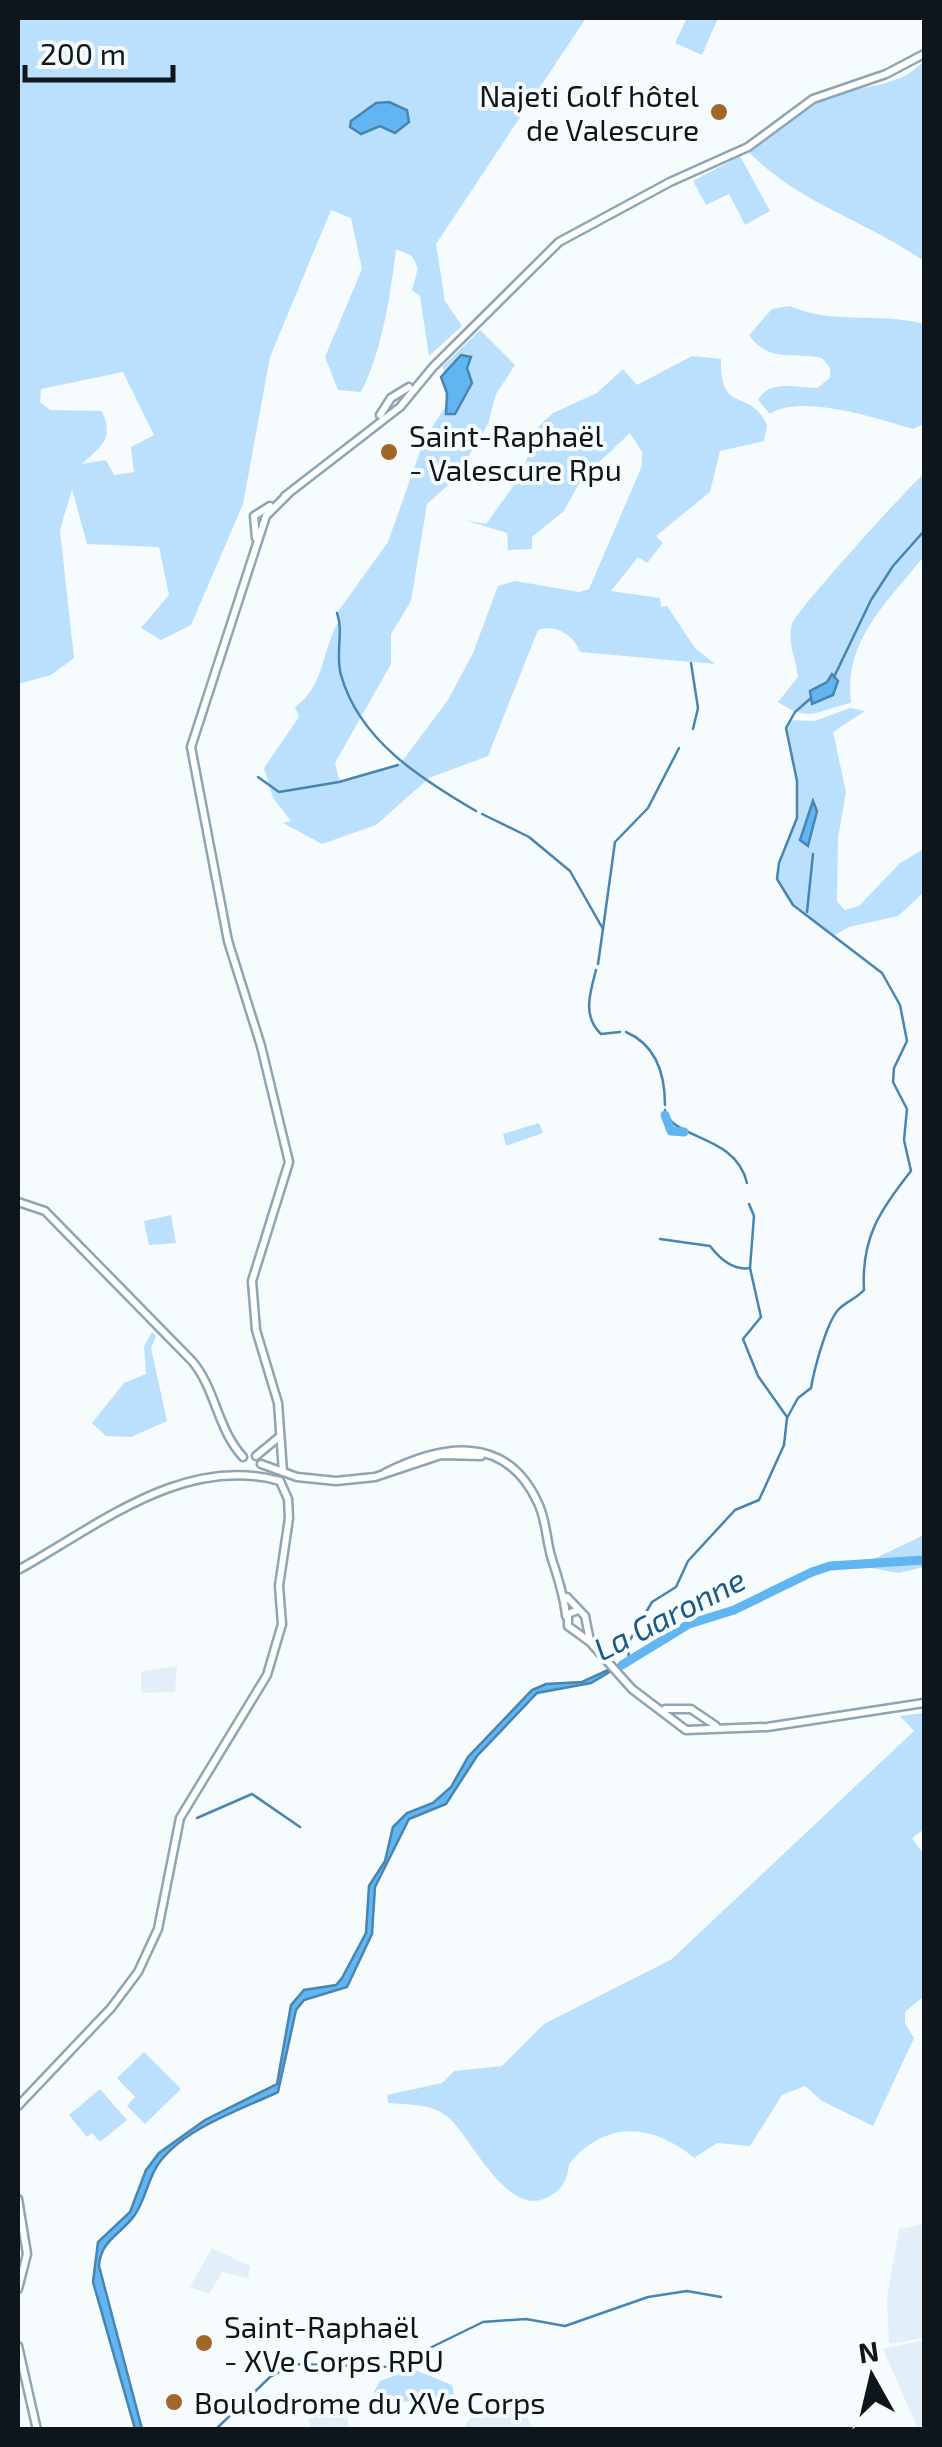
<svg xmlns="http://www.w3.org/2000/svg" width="942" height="2447" font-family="'Exo 2',sans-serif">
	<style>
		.built { fill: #e3eff8 }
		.green { fill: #bbe0fd; fill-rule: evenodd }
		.water { fill: #61b5f1; stroke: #4885b1; stroke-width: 2.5 }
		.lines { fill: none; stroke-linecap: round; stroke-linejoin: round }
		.stream { stroke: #4885b1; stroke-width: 2.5 }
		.river { stroke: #61b5f1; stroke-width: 9 }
		.secondary-casing { stroke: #8fa4b5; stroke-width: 11 }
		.secondary { stroke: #fff; stroke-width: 6 }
		.poi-dot { fill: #a3662a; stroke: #f6fbfe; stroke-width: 4 }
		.labels { text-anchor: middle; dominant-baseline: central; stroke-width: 8; stroke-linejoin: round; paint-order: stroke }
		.poi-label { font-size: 30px; fill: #0e151b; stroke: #f6fbfe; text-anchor: start }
		.water-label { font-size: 32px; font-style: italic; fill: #1c5a81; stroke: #f6fbfe }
	</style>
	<rect width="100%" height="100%" fill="#f6fbfe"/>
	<!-- built -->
	<g class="built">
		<polygon points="177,1666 175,1692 141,1693 141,1672"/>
		<polygon points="924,2224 924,2338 889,2344 887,2299 899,2229"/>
		<polygon points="212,2248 250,2266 248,2278 222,2272 209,2294 190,2287"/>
		<polygon points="924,2340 924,2429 918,2429 883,2349"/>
		<polygon points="518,2398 533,2429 463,2429 477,2408"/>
		<polygon points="326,2407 331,2416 347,2414 349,2429 310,2429 308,2410"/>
	</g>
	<!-- green -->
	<g class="green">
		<path d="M18 18H586L436 244 445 301 462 326 429 356 420 296 412 290 418 268 412 256 396 249C390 297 383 348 361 392L338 390 325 357 362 269 351 218 331 210 270 357 243 504 191 625 161 640 141 628 169 595 159 547 87 544 72 489 60 530 74 658 51 675 18 684ZM123 372 154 435 131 447 134 472 114 475 106 460 82 464C102 445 114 440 102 411L50 410 40 402 41 389Z"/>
		<polygon points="687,18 718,18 702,55 675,43"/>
		<path d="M924 60V261C865 220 795 202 745 148 771 132 797 111 825 98 857 84 900 90 924 60Z"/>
		<polygon points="740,156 770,211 745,225 729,194 706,205 693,181"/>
		<path d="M790 306C833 325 880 312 924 324V424L913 429C878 419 801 393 770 414L758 400C770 379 796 388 817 388L830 378V368L822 358C794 352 768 363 749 335L772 309Z"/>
		<path d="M480 330 515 365 496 394 488 424 455 479 427 504 411 601 391 634V664L335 763 340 782 400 764 448 700 473 653 498 586 515 581 579 592 589 589 642 466V452L630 433 582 478 564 511 532 537V549L508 550 507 533 465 520 486 524 522 474 536 429 553 413 597 393 623 369 637 385 692 356 721 359C720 417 749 386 767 425L764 441 720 451 710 492 656 536 663 543 647 563 638 557 611 591 660 598 661 607 667 606 695 648 715 664 580 652C574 635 555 624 538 630L488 756 429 778 376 825 322 844 283 823 291 821 273 798 264 768 299 717 295 707C326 685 321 649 340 619L337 613 388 542 424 440 449 401 443 366Z"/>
		<path d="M924 474V556C889 601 843 639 851 703 816 710 812 724 778 702L798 677C796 658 787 644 792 624 795 612 909 486 924 474Z"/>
		<polygon points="850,708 865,711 833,732 846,792 838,838 837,902 845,910 859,906 900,863 924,849 924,892 898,916 849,927 833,936 786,897 776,875 797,818 797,781 786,728 789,720 815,721"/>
		<polygon points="539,1123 543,1133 506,1146 503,1134"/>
		<polygon points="171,1215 176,1243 149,1245 144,1221"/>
		<polygon points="152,1332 156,1336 151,1348 167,1421 131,1437 106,1436 92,1423 124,1383 146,1374 144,1346"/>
		<polygon points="924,1535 924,1567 899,1573 859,1566"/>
		<path d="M924 1713V1829L912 1838 924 1855V1996L905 2012V2023L914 2038 873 2126 822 2101 805 2086 782 2095 750 2146 717 2143 694 2158C652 2123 606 2120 569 2164 568 2178 563 2189 550 2196 508 2222 471 2136 448 2117 431 2103 408 2105 388 2103L387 2095 442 2083 454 2071 502 2066 544 2024 672 1959 914 1731 900 1716Z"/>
		<polygon points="144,2052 181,2089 145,2124 127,2106 135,2097 117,2078"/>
		<polygon points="100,2089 127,2120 100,2142 92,2133 87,2137 69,2115"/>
		<polygon points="413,2369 452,2385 454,2394 403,2402 374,2392 380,2381"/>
	</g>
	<!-- water -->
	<g class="water">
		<polygon points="389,102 407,110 409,122 395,133 380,126 361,134 350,127 351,121 376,103"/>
		<polygon points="461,355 471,357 467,368 472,383 455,414 446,414 447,393 441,377"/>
		<polygon points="832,674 838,681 833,695 812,704 810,691 827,682"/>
		<polygon points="813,801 817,811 808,846 800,840"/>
		<path d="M628 1661 591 1683 537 1693 477 1756 446 1804 409 1819 375 1887 372 1934 347 1987 304 2000 296 2010 278 2092C240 2110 181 2129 157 2166 147 2182 145 2201 134 2216 121 2234 100 2241 99 2266L142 2429H135L93 2282 98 2242 130 2212 146 2170 159 2153 205 2120 277 2084 291 2005 304 1990 336 1985 342 1978 366 1933 369 1886 385 1861 393 1827 407 1813 433 1803 451 1787 468 1757 532 1690 546 1684 582 1682Z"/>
	</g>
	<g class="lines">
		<!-- stream -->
		<g class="stream">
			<path d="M337 613C344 631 335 655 341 675 359 740 421 779 476 811"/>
			<polyline points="691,663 698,708 693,729"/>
			<polyline points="834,677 871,600 893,566 924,531"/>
			<polyline points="258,777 279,792 339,782 398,765"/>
			<polyline points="482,814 529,837 570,871 603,929 598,964"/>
			<polyline points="807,912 813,854"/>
			<polyline points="603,929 615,842 648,808 679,748"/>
			<path d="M596 970C590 993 582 1016 601 1034L620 1032"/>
			<path d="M626 1032C656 1045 665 1075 665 1105"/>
			<path d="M665 1110C671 1140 735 1133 747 1183"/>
			<polyline points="749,1204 754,1216 750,1268 761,1317 743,1339 758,1376 787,1417"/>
			<path d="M660 1239 710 1246C720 1259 733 1271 750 1268"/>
			<path d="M628 1661 630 1640 652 1602 676 1587 688 1561 735 1510 759 1500 784 1445 787 1418 798 1398 811 1388C814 1370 826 1324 838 1310 845 1302 856 1299 864 1290 861 1238 880 1210 911 1171L904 1140 907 1109 893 1082 894 1068 907 1041 900 1005 882 973 793 905 777 879 779 863 797 818V781L786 728 795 712 811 698"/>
			<polyline points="197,1818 252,1794 300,1827"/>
			<polyline points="215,2430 270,2377 294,2364 391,2367 483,2322 526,2319 565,2326 648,2297 687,2291 721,2297"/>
		</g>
		<!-- river -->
		<g class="river">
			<polyline points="665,1115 671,1131 684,1132"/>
			<polyline points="622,1665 689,1624 734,1610 812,1572 830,1566 924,1560"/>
		</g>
		<defs>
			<g id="secondary">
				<polyline points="380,415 391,398 409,387"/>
				<polyline points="285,496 400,407 433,367 559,242 670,182 748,147 813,99 886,74 924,54"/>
				<polyline points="256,538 254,516 270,506"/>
				<path d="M18 1202 45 1211 192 1361C216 1389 217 1429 243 1457"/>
				<polyline points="256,1456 279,1437"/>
				<polyline points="261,1464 297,1477 336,1481 375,1477 441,1455 481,1456"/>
				<polyline points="283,1472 278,1403 256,1330 252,1281 289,1162 261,1046 228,941 191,747 266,516 288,494"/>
				<path d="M385 1473C442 1444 506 1433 538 1503 546 1519 546 1538 551 1556 557 1576 564 1594 566 1616"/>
				<path d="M18 1570C98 1526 183 1454 280 1481L288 1499 289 1518 279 1586 282 1624 267 1675 180 1818 158 1929 138 1972 111 2008 18 2106"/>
				<polyline points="567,1597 585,1616 590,1641"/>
				<polyline points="578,1610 568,1614 568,1626 590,1642 632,1689 686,1730 767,1727 924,1703"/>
				<polyline points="665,1709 691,1709 716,1726"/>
				<polyline points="18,2199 27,2254 18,2289"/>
				<polyline points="18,2346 37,2430"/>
			</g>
		</defs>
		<!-- secondary casing -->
		<use href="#secondary" class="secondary-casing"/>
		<!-- secondary -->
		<use href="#secondary" class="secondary"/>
	</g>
	<!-- markers -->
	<g class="poi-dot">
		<circle cx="719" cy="112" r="10"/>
		<circle cx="389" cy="452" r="10"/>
		<circle cx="204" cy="2343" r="10"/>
		<circle cx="174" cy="2402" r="10"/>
	</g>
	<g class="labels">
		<!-- poi labels -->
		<g class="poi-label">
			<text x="699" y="95" text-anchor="end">Najeti Golf hôtel<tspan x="699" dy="34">de Valescure</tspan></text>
			<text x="409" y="435">Saint-Raphaël<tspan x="409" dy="34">- Valescure Rpu</tspan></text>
			<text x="224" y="2326">Saint-Raphaël<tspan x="224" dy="34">- XVe Corps RPU</tspan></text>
			<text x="194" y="2402">Boulodrome du XVe Corps</text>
		</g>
		<!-- water labels -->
		<g class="water-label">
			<text transform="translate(669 1613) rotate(-27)">La Garonne</text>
		</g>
	</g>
	<!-- border -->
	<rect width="942" height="2447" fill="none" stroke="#0e151b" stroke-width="40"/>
	<!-- north arrow -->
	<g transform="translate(872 2377) rotate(352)" stroke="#f6fbfe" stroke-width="8" paint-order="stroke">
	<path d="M0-8L18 38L0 25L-18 38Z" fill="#0e151b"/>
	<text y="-15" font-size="28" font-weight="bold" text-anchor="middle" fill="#0e151b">N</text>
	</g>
	<!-- scale -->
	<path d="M25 65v15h148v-15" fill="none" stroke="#0e151b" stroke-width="5"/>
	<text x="40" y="65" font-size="30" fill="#0e151b" stroke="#f6fbfe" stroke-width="8" paint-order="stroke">200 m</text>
</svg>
